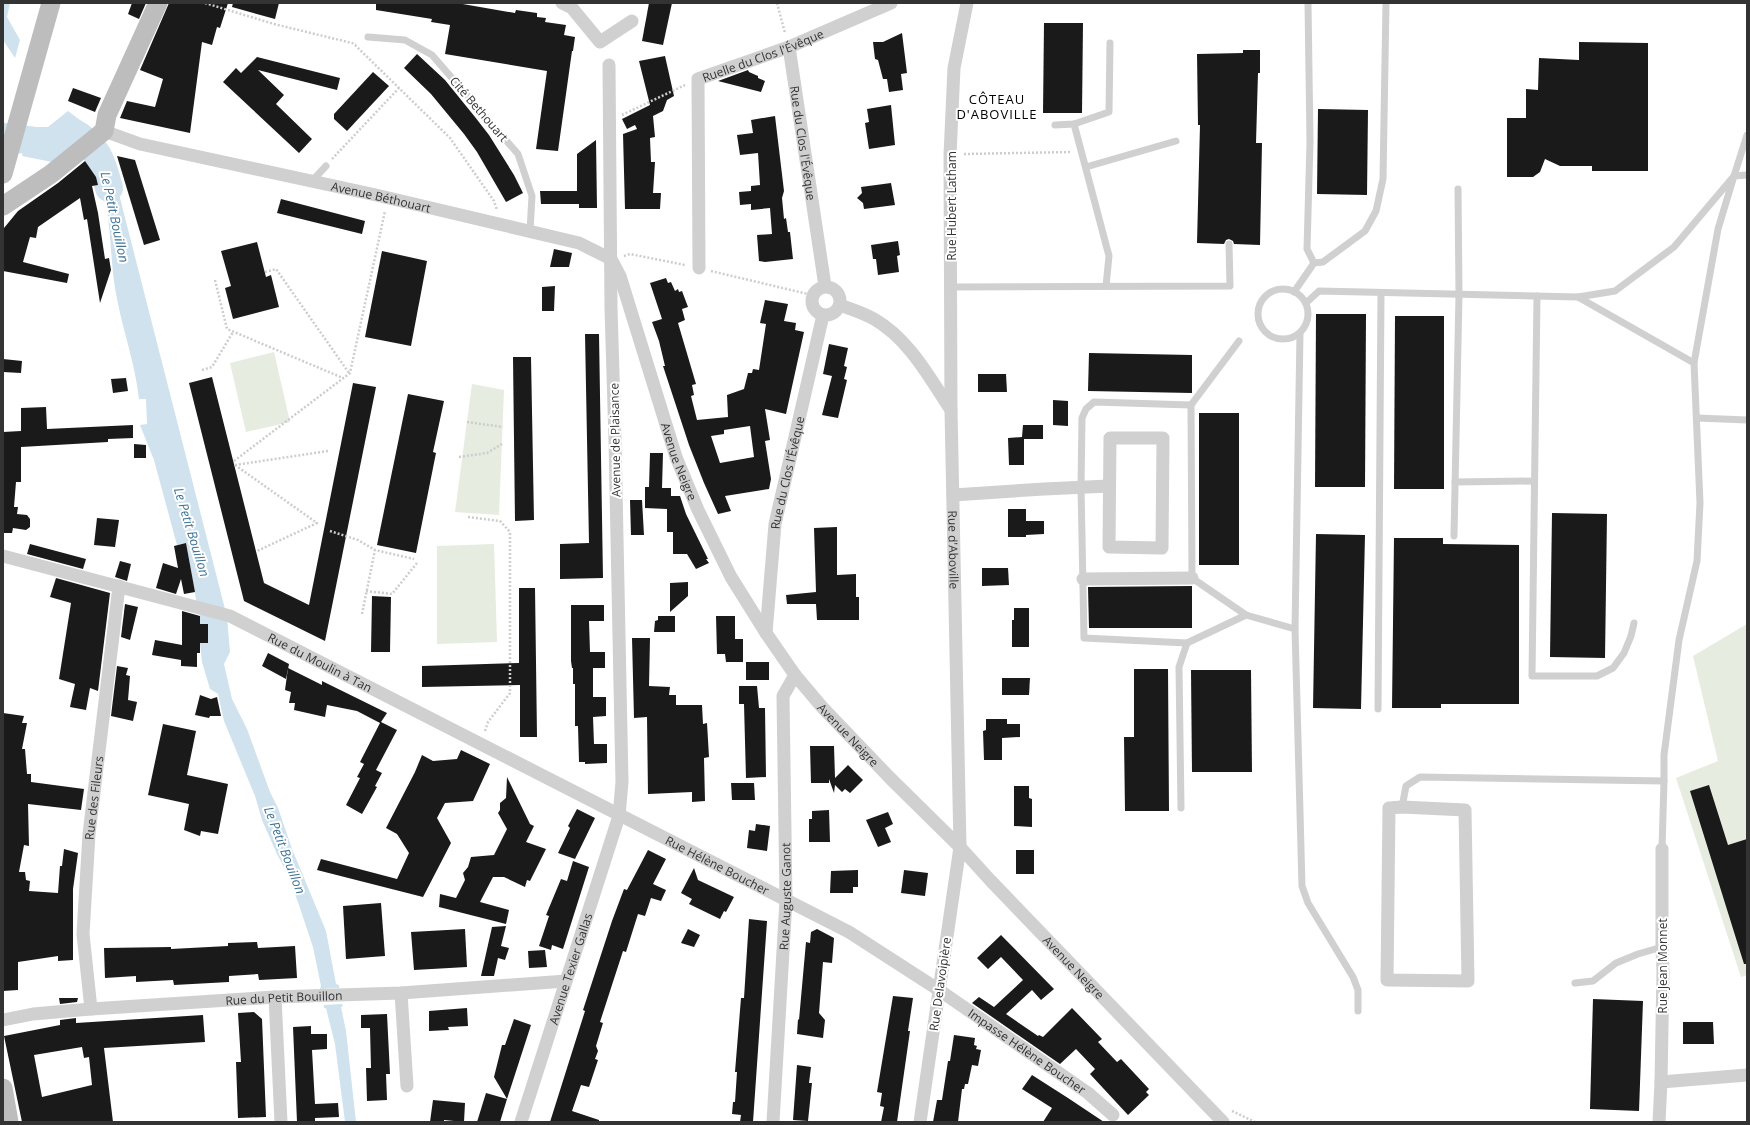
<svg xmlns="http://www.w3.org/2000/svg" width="1750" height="1125" font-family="'Open Sans',sans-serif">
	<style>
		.green { fill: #e6ecdf }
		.water { fill: #cfe2ee }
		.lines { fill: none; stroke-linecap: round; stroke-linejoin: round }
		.river { stroke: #cfe2ee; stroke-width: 28 }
		.building { fill: #1a1a1a; fill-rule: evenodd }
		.path { stroke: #cdcdcd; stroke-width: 2.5; stroke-dasharray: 2 2; stroke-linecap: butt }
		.service { stroke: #d0d0d0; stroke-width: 7 }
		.minor { stroke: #d0d0d0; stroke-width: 13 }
		.secondary { stroke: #bdbdbd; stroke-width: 19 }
		.labels { text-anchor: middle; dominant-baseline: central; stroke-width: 4; stroke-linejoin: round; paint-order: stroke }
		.street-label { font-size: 12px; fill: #333; stroke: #fff }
		.neighbourhood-label { font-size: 13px; letter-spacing: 1px; fill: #000; stroke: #fff }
		.water-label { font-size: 13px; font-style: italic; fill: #3f7597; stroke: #fff }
	</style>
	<rect width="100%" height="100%" fill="#fff"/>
	<!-- green -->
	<g class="green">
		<polygon points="274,352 290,422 246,432 230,363"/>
		<polygon points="472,384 504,390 499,515 455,512"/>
		<polygon points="494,544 497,642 437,644 437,546"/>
		<polygon points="1747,624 1747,975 1741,977 1676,778 1718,761 1693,656"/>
	</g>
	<!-- water -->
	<g class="water">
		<polygon points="3,3 10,3 7,17 20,40 15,58 3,40"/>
		<polygon points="68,111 93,130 52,162 22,156 30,127 48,127"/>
		<path d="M108 146 111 155H109L226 613 197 605 186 543 177 545 154 460 140 425 147 424 146 399H139C135 361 121 326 115 288 108 245 114 195 87 158Z"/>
		<polygon points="200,611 227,618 230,652 224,664 232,699 247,729 270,792 278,808 292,849 326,931 336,984 339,985 339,988 320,989 321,986 313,947 299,905 288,875 277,854 262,820 255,796 224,721 218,694 210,689 202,662 200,643 208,643 208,624 200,624"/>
		<polygon points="342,1004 343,1006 341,1007 346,1031 356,1122 345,1122 335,1044 326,1008 324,1008 324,1005"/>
	</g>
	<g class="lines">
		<!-- river -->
		<path class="river" d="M3 137 51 143 71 131C97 144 102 161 109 188"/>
	</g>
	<!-- building -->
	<g class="building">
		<polygon points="132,3 146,3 139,19 128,14"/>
		<polygon points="169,3 228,3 220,28 217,27 212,45 202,42 190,133 120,118 127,101 155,107 163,79 140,70"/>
		<polygon points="233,3 279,3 275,19 232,7"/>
		<polygon points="376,3 457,3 515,13 516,10 537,13 537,17 546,18 545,22 566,25 564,35 575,37 573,51 572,51 558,151 536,149 547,71 445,54 450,25 431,22 432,19 376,10"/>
		<polygon points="649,3 672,3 663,45 642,41"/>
		<polygon points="1044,23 1083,23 1082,113 1043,113"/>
		<polygon points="902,33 907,73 901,74 903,90 889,92 887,79 883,79 878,60 875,59 873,42 883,42"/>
		<polygon points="1579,42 1648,43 1648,171 1592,171 1592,166 1560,166 1545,159 1540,172 1533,177 1507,177 1507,118 1526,118 1526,89 1538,90 1539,58 1579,60"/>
		<polygon points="1243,50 1260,50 1260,73 1258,73 1256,143 1262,143 1260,245 1234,244 1233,241 1229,239 1226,240 1224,244 1197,243 1200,125 1198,125 1197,54 1243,53"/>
		<polygon points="417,54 445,80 475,117 489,135 514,175 523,193 506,202 477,152 464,134 431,94 404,68"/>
		<polygon points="665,56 674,96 667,100 663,111 653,116 655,137 650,138 651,162 655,162 653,193 661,193 660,209 625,209 623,134 637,129 635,125 627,129 622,119 650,105 639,61"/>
		<polygon points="257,57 340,78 337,90 258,70 284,95 276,104 312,139 299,153 223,82 236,68 241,73"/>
		<polygon points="748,70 749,72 758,76 758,78 765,81 761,92 718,81"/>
		<polygon points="373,72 389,86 347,131 334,119 334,114"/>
		<polygon points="73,88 101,98 95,112 68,101"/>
		<polygon points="891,105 895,145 869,149 865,123 869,122 867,109"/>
		<polygon points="1318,109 1368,110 1367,195 1317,194"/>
		<polygon points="775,116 784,191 782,198 784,219 786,218 788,232 790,232 793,259 765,262 759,261 757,235 772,234 770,208 751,210 751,204 740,205 739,192 751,191 751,186 760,185 758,153 740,155 737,135 753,133 751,120"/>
		<polygon points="596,140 597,208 579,208 579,204 541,204 540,191 577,191 577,154"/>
		<polygon points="117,156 135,160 160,240 144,245"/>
		<polygon points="85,161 96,177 98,185 92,186 98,213 105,259 109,258 111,270 100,303 87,219 84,220 80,198 38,227 36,238 30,237 23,262 69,274 67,283 3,271 3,233 4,228 18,211 58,183"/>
		<polygon points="891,183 895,205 864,209 863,203 857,198 862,193 861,187"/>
		<polygon points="281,199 365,221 362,234 277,213"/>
		<polygon points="898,241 900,255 897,256 899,272 878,275 876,259 873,259 871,245"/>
		<polygon points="257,242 266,277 271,275 279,307 233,319 225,288 231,286 221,251"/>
		<polygon points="554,249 572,253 569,267 550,267"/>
		<polygon points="382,251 427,261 411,346 365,337"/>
		<path d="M666 278 668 283 671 282 675 291 678 289 679 292 682 291 688 307 682 309 685 320 678 323 696 384 692 385 694 395 691 396 697 420 728 417 727 395 744 389 748 373H752L753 369 759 370 766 324 760 323 765 300 788 304 784 321 796 323 795 330 804 332 786 414 765 409 770 440 765 441 771 479 769 489 725 496 731 511 718 514 704 483 689 445 663 366H665L659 341 652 322 662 319 650 283ZM750 426 754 457 720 463 711 436 724 434V430Z"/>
		<polygon points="555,286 554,311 542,311 542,287"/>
		<polygon points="1316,314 1366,314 1365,487 1315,487"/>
		<polygon points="1395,316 1444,316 1444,489 1394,489"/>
		<polygon points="585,334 599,334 603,578 560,579 560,544 589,543"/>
		<polygon points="829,344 848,348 844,366 847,367 844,379 847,380 838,418 822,415 832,376 823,374"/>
		<polygon points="1089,353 1192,355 1192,393 1088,391"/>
		<polygon points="513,357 531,357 534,520 515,521"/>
		<polygon points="3,359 22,361 21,373 3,372"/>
		<polygon points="978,374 1006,374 1007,392 978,392"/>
		<polygon points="212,377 264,583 309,605 353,383 376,387 325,641 244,601 189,383"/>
		<polygon points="126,378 128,391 113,393 111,379"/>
		<polygon points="408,394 444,401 433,452 436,453 416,553 377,545"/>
		<polygon points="1053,400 1068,401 1068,426 1053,425"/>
		<polygon points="46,407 47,429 133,425 133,438 108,439 108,442 21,447 21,482 16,482 14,507 18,507 17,514 27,515 30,519 30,527 26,530 13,528 12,533 3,533 3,432 21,431 21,408"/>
		<rect x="1199" y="413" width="40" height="152"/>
		<polygon points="1023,425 1043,425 1043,439 1024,439 1024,465 1009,465 1008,438 1022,437"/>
		<polygon points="134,444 146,445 146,458 134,458"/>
		<polygon points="650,453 663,453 662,488 671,488 671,496 680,496 686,514 708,559 706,559 709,563 696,569 687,554 673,554 673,532 667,532 667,509 645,508 645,487 649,487"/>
		<polygon points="630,500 642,500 644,535 631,535"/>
		<polygon points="1008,509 1026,509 1026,521 1044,521 1044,534 1026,535 1026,537 1008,537"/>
		<polygon points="1552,513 1607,514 1605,658 1550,657"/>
		<polygon points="97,518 119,520 115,547 94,545"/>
		<polygon points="837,527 837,575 856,574 856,597 859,597 859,620 817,620 816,604 787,604 786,595 816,592 814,528"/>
		<polygon points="1316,534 1365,535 1361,709 1313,708"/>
		<polygon points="1394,538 1443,538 1443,544 1519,545 1519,704 1441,704 1441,708 1392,708"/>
		<polygon points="186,543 195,592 184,594 181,579 176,594 156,588 163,563 178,568 174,546"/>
		<polygon points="30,544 86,559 83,569 27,554"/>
		<polygon points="120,561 131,564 127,581 115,577"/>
		<polygon points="982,568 1008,568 1009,585 982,586"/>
		<polygon points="56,578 110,593 98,691 90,688 86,710 70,707 75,684 59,679 71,603 50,597"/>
		<polygon points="688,582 688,596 670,612 670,583"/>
		<polygon points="1192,586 1192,628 1089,628 1088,587"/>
		<polygon points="519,588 535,588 537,737 520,737 520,685 422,687 422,666 519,663"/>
		<polygon points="372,596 391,597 390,652 371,652"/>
		<polygon points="125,604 138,607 130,640 121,637"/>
		<polygon points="571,605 604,605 604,621 589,621 590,652 605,652 605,668 593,668 593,697 606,697 606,716 593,717 594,744 607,744 607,763 585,764 585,762 579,762 578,726 575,726 575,684 573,684 573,668 572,668 571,661"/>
		<polygon points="1014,608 1029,608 1029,647 1012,647 1012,620 1014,620"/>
		<polygon points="182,611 200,616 200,624 208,624 208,643 200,643 200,653 197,653 197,667 181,666 181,660 152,655 155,640 182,645"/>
		<polygon points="658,616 675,616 675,632 654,632 655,621 658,620"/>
		<polygon points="716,616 735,616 735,639 743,639 743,662 726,662 725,654 717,654"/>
		<polygon points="632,638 650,638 649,686 670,687 669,695 676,695 676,705 702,705 703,724 707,723 709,757 704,758 705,801 692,802 692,792 648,794 647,717 634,718"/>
		<polygon points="268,653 289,664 286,679 262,666"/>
		<rect x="746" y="662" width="23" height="18"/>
		<polygon points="117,666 128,668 126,675 130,676 128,700 137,702 133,721 111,716"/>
		<polygon points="288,668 322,685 322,681 387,713 381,722 397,730 376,770 382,773 375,786 377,787 362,814 346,805 360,778 357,777 364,764 360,762 380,723 357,711 327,705 325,717 294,710 295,703 289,703 291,692 285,690"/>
		<polygon points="1134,669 1168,669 1169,811 1125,811 1124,737 1134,737"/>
		<polygon points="1191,670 1251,670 1252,772 1192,772"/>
		<polygon points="1002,678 1030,678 1029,695 1002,695"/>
		<polygon points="739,686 757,686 759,708 765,708 766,777 746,778 744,704 739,704"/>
		<polygon points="200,695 211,699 217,697 221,716 210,716 209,718 195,715"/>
		<polygon points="3,713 24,716 22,723 27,723 22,749 25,749 27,774 31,774 31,782 84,789 81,810 28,804 29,846 24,845 19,872 25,872 26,880 30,881 29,891 58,893 60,866 62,866 64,849 78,853 73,889 73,960 58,961 58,956 18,962 18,990 3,991"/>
		<polygon points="986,719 1007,719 1007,724 1020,724 1020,737 1002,738 1002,760 984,760 983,731 986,730"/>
		<polygon points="163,724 196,731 187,775 228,784 218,834 201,831 200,836 184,830 189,804 148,795"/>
		<polygon points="810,746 834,746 835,778 848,765 863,780 850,793 845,789 842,792 835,785 834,793 829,779 829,783 811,783"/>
		<polygon points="461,750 490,764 473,801 445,803 437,818 451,843 423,897 317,870 321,859 397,879 409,853 397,834 386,828 415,772 422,755 433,761 457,759"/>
		<polygon points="507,777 530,824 534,826 526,842 546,849 530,881 527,880 525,887 504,877 493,877 480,902 509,910 506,924 439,907 440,894 456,898 465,880 463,873 468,867 471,857 494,855 507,829 498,813 500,810 500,803 506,798"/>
		<polygon points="731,783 754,783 755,800 732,800"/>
		<polygon points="1709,785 1728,845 1747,839 1747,964 1744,964 1690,791"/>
		<polygon points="1014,786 1029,786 1029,798 1032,799 1032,827 1014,826"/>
		<polygon points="577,809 595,818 575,859 558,853 570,828 568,826"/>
		<polygon points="829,810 830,842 809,842 809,819 812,819 812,811"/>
		<polygon points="888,812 893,824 885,828 891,842 878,847 866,820"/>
		<polygon points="756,824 770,826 767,851 747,848 749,830 755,831"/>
		<polygon points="648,850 666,859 653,884 666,890 661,901 651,898 645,916 638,914 626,952 623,951 600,1022 603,1023 596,1046 598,1051 595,1059 598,1060 589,1087 581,1085 572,1111 599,1120 599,1122 550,1122 585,1011 583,1010 612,921 624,889 627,890"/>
		<rect x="1016" y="850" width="18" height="24"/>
		<polygon points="573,861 589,867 563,949 552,945 551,950 539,946 549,916 546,915 561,879 567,881"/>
		<polygon points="694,868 698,880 734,897 726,912 724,911 720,919 689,904 692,899 681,893"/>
		<polygon points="858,870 858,887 853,887 853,893 830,893 831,871"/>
		<polygon points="904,870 928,873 925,896 901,893"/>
		<polygon points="381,903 385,956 346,959 343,906"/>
		<polygon points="749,919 767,921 753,1122 740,1122 741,1115 732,1114 733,1102 735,1102 737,1072 735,1072 741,998 744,998"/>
		<polygon points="506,926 501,946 509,948 505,960 498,958 494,976 481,976 492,927"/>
		<polygon points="465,929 467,967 414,970 411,932"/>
		<polygon points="688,929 700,935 694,947 681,943"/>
		<polygon points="817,929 834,938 832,963 823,962 819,1013 825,1020 823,1038 797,1034 798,1019 799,1020 806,942 810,943 811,932"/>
		<polygon points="1001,935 1054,989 1041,1000 1032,990 1006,1014 1038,1036 1039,1035 1043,1037 1072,1008 1102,1039 1098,1042 1117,1062 1121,1059 1149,1089 1146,1092 1149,1095 1128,1115 1090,1074 1095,1069 1076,1049 1060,1064 972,1003 979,997 994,1007 1023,980 1001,957 988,969 977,958"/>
		<polygon points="257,942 258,948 295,946 297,978 259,980 258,974 229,976 229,982 174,985 173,980 136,982 136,976 105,978 104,948 171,947 171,949 228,946 228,943"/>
		<polygon points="545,950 547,967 529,968 528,951"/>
		<polygon points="893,996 913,998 908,1031 910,1031 897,1122 881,1122 884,1107 880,1106 882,1093 877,1092"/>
		<polygon points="59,998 78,998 77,1002 60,1004"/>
		<polygon points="1593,999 1643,1001 1639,1111 1590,1109"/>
		<polygon points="467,1008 468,1026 448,1027 449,1030 429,1031 429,1011"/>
		<polygon points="254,1012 262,1019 266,1117 238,1118 236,1062 241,1062 238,1013"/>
		<polygon points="387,1014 390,1074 386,1074 387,1100 367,1101 366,1068 371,1068 370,1028 361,1028 361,1015"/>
		<path d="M203 1015 205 1042 104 1048 113 1122H22L4 1036 60 1025V1020L76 1018V1023ZM82 1047 84 1058 89 1057 92 1085 42 1097 34 1055Z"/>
		<polygon points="514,1019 531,1025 507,1099 494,1077 502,1045 505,1045"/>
		<polygon points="1683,1022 1713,1022 1714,1044 1683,1044"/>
		<polygon points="311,1026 311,1034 327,1034 327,1049 312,1050 315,1104 338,1103 339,1117 315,1118 315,1122 297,1122 293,1027"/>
		<polygon points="954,1035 975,1038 974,1045 977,1046 976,1049 981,1050 978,1066 972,1065 968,1084 965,1084 964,1089 962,1089 958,1122 933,1122 937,1100 942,1100 948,1061 950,1061"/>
		<polygon points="797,1065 811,1067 809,1083 812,1083 808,1121 793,1120"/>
		<polygon points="1032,1075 1068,1098 1104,1122 1043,1122 1052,1108 1022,1089"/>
		<polygon points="486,1093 507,1099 500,1122 477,1122"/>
		<polygon points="433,1100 465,1103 464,1122 444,1120 444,1122 430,1122"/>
	</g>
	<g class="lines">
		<!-- path -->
		<g class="path">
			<polyline points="205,3 274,24 356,44"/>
			<polyline points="777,3 785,33"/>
			<polyline points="355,45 450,138 494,201 497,210"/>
			<polyline points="622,115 685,85"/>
			<polyline points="964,154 1071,152"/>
			<polyline points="332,159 399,88"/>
			<polyline points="624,256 630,254 685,265"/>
			<polyline points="711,271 812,295"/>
			<polyline points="265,272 276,269 349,373"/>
			<polyline points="215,280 227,329 343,378"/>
			<polyline points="202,370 212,367 233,332"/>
			<polyline points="467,422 503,427"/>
			<polyline points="459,457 487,453 502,444"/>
			<polyline points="234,461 350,373 385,211"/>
			<polyline points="235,465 317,523 257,551"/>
			<polyline points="235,465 328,451"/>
			<polyline points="468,517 500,521 510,532 510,693 488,722 485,731"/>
			<polyline points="330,531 358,540 375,550"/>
			<polyline points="366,591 392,594 417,563"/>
			<polyline points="362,614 375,550 414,559"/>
			<polyline points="1232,1111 1255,1122"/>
		</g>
		<!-- service -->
		<g class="service">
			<polyline points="1308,3 1310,142 1307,249 1314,263"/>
			<polyline points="368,37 405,40 432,55 518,154 532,196 530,231"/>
			<polyline points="1074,124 1109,256 1106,286"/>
			<polyline points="1055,125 1074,124 1109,112 1110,43"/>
			<polyline points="1086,167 1176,141"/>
			<polyline points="312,181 326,166"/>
			<polyline points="951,287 1230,286 1229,244"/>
			<circle cx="1283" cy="314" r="25"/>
			<polyline points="1294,292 1314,263 1323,262 1365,231 1376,211 1383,179 1386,3"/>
			<polyline points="1537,296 1532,676 1597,676 1613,668 1624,653 1631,636 1634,623"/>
			<polyline points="1578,297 1694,363 1700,503 1697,561 1679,640 1664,755 1664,781"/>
			<polyline points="1306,303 1319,291 1578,297 1615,291 1674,247 1734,176 1747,135"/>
			<polyline points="1300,333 1295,629 1302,886 1308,903 1353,977 1358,990 1358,1011"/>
			<polyline points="1239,341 1191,405 1192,578 1246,615"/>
			<polyline points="1694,363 1718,229 1734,176 1747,175"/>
			<polyline points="1191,405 1094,402 1086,409 1082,418 1081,487 1084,638 1187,643 1246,615 1295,629"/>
			<polyline points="1697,418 1747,420"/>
			<polyline points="1455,482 1534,481"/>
			<polyline points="1454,536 1459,294 1458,189"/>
			<polyline points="1378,709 1381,293"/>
			<polyline points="1402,807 1406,786 1420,777 1664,781 1662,849"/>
			<polyline points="1181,808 1179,667 1187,643"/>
			<polyline points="1575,983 1593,981 1616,963 1638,954 1662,947"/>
		</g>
		<!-- minor -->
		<g class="minor">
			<polyline points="562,3 572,8 600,42 632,21"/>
			<path id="s1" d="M789 47 825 286"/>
			<path id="s2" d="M104 131 140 144 376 195 579 243 611 259 620 276 676 457 698 510 731 577 766 633 795 675 822 707 890 778 960 847 990 880 1223 1122"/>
			<path id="s3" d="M699 268 698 79 789 47 891 3"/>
			<circle cx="826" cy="301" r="14"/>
			<path id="s4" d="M840 305C851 309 864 313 874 319 909 339 929 377 951 410L960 847 920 1122"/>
			<polyline points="951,410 950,155 954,68 967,3"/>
			<polygon points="1110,438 1163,438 1162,548 1109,547"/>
			<polyline points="953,495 1044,489 1109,486"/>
			<path id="s5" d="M3 556 230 616 849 932 939 990 1088 1093 1113 1115"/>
			<polyline points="1083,579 1192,578"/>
			<path id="s6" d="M766 633 775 524 823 315"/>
			<polygon points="1402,807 1465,810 1468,981 1387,980 1389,808"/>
			<polyline points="401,993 407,1086"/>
			<polyline points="275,997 281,1122"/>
			<path id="s7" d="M91 1009 83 934 89 834 119 586"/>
			<path id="s8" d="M3 1020 33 1014 91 1009 275 997 401 993 566 981"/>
			<polyline points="1661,1082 1663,972 1662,947 1662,849"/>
			<path id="s9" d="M521 1122 619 816 622 782 615 440 611 308 609 65"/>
			<path id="s10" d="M773 1122 786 900 783 696 795 675"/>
			<polyline points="1659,1122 1661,1082 1747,1075"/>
		</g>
		<!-- secondary -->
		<g class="secondary">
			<polyline points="3,174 51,3"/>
			<polyline points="3,206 51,174 104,131 107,115 158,3"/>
			<polyline points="3,1088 9,1122"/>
		</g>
	</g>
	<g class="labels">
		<!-- street labels -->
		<g class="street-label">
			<text stroke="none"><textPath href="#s3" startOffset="258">Ruelle du Clos l'Évêque</textPath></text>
			<text transform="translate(479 109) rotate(49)">Cité Bethouart</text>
			<text stroke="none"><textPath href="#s1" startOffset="97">Rue du Clos l'Évêque</textPath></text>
			<text stroke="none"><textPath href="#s2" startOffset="285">Avenue Béthouart</textPath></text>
			<text transform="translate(951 206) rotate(-90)">Rue Hubert Latham</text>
			<text transform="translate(615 440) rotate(-91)">Avenue de Plaisance</text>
			<text stroke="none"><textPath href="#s2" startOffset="738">Avenue Neigre</textPath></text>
			<text stroke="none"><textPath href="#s6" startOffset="162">Rue du Clos l'Évêque</textPath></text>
			<text stroke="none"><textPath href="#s4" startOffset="297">Rue d'Aboville</textPath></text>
			<text stroke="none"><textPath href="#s5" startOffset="336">Rue du Moulin à Tan</textPath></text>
			<text stroke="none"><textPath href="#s2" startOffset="1062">Avenue Neigre</textPath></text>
			<text stroke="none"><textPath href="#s7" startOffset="212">Rue des Fileurs</textPath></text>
			<text stroke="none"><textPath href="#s5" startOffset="782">Rue Hélène Boucher</textPath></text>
			<text stroke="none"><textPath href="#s10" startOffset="226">Rue Auguste Ganot</textPath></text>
			<text transform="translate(1662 966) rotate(-90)">Rue Jean Monnet</text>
			<text stroke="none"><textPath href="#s2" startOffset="1386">Avenue Neigre</textPath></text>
			<text stroke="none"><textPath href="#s9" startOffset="161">Avenue Texier Gallas</textPath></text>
			<text transform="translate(940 984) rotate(-82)">Rue Delavoipière</text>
			<text stroke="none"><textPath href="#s8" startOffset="282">Rue du Petit Bouillon</textPath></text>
			<text stroke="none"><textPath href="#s5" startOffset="1144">Impasse Hélène Boucher</textPath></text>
		</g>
		<!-- neighbourhood labels -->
		<g class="neighbourhood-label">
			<text x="997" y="99">CÔTEAU<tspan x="997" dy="15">D'ABOVILLE</tspan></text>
		</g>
		<!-- water labels -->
		<g class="water-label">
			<text transform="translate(115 217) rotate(78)">Le Petit Bouillon</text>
			<text transform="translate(192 532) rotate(73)">Le Petit Bouillon</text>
			<text transform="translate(285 850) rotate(69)">Le Petit Bouillon</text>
		</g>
	</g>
	<!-- border -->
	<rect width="1750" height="1125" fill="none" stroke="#333333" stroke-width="8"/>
</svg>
